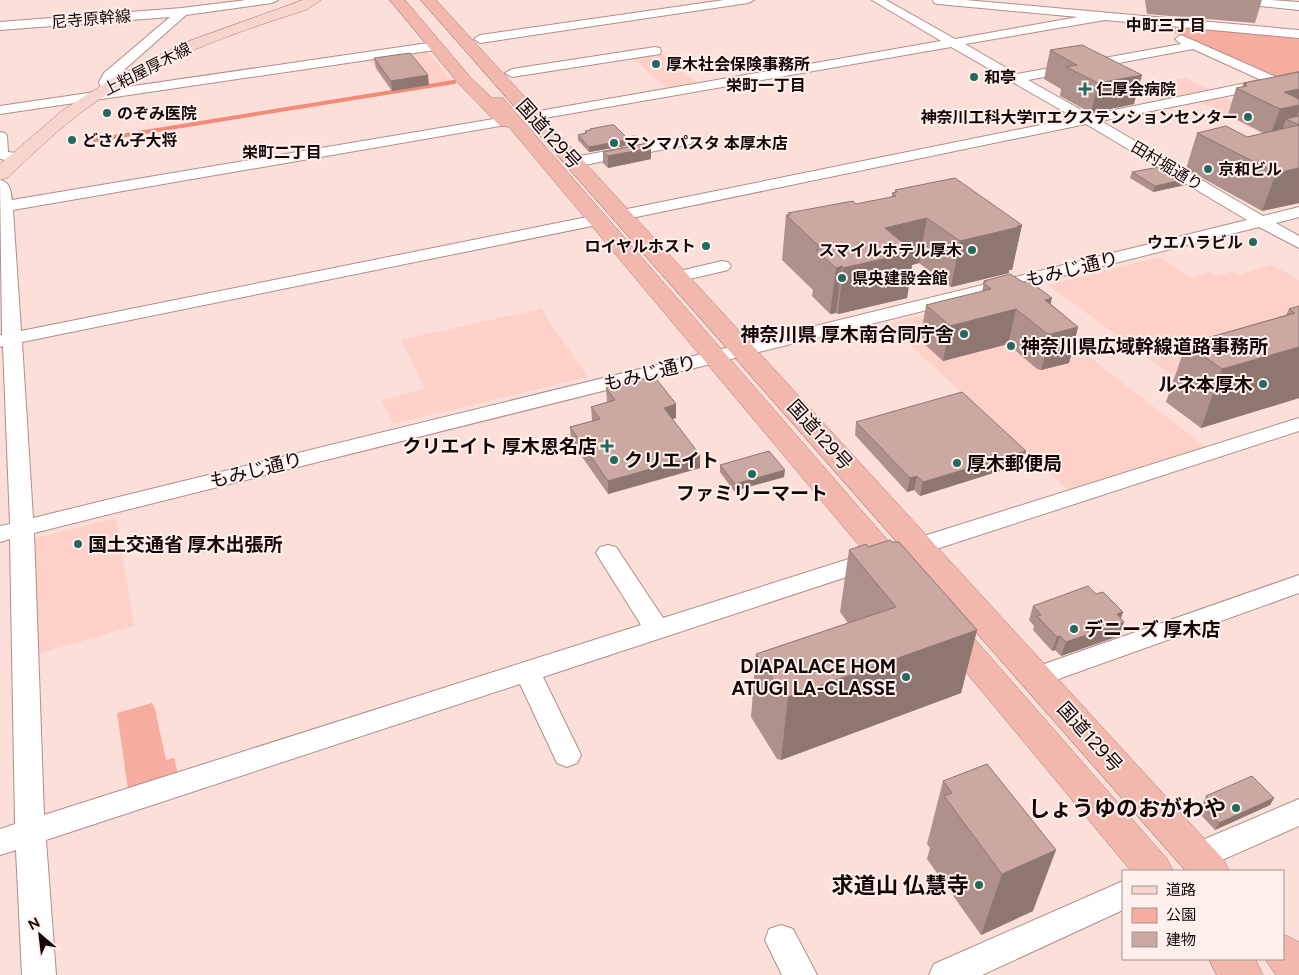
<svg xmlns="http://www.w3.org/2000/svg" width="1299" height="975" font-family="Figtree,'Noto Sans JP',sans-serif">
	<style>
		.built { fill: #fed1c8 }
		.green { fill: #f6ac9f }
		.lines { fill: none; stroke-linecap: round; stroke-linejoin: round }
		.stream { stroke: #f28b79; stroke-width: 4 }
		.minor-casing { stroke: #b08e87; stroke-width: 2 }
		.major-casing { stroke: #a47a73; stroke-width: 1 }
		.highway-casing { stroke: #a47a73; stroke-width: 1 }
		.minor { fill: #fff; fill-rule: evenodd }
		.major { fill: #f7d4ce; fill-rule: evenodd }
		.highway { fill: #f2b8ad; fill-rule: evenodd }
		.wall { fill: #af908a }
		.shaded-wall { fill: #8e7671 }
		.building { fill: #cba8a1; stroke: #8e7671 }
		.poi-dot { fill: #22695e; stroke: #fff0ed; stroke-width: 2 }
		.labels { text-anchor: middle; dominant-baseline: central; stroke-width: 4; stroke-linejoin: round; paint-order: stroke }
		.far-street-label { font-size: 16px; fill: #130806; stroke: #fff0ed }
		.far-neighbourhood-label { font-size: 16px; font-weight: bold; fill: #130806; stroke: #fff0ed }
		.far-poi-label { font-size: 16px; font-weight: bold; fill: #130806; stroke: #fff0ed; text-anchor: start }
		.street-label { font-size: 19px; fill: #130806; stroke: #fff0ed }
		.poi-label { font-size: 19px; font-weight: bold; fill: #130806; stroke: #fff0ed; text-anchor: start }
		.near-poi-label { font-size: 22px; font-weight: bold; fill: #130806; stroke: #fff0ed; text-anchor: end }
	</style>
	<rect width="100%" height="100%" fill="#fcdfd9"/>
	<!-- built -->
	<g class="built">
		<polygon points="425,49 453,82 392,92 366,57"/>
		<polygon points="660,52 700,86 670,91 631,57"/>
		<polygon points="1186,78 1212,91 1164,101 1138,87"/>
		<polygon points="1222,96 1298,133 1273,139 1198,101"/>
		<polygon points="1159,257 1192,278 1209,272 1216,276 1233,271 1239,275 1272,265 1299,280 1299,350 1186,386 1048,285"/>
		<polygon points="1008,294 1207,448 1070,492 887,324"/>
		<polygon points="541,309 588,377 393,424 382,400 425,389 401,340"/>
		<polygon points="116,518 134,626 34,655 27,540"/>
	</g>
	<!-- green -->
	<g class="green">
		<polygon points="1152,23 1299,37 1299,73 1272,77"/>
		<polygon points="152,703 155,709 166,760 174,758 178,774 128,789 117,713"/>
	</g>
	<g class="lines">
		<!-- stream -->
		<polyline class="stream" points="95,140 454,82"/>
		<defs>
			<g id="minor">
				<polygon points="246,0 278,0 272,3 186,15 115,78 113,89 435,42 441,46 435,50 0,114 0,106 102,91 99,82 104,73 170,17 0,30 0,22 182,8"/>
				<polygon points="724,0 754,0 748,3 480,43 474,39 480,35"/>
				<path d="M872 0H886L955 39 1078 17 938 4 934 3 933 0H965L1299 30V38L1105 20 965 44 1017 74 1181 44 1175 39 1181 35 1276 77 1299 72V80L1277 86 1101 121 1263 216 1299 207V217L1276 223 1299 236V248L1259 227 34 533 44 815 641 625 596 553 600 547 608 545 616 547 663 618 874 551 883 553 886 559 883 565 543 677 581 755 577 763 567 767 557 763 520 684 46 840 56 975H22L16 850 0 855V829L15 824 10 539 0 542V526L10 524 3 346 0 347V335H2L0 180C11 183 10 190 12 200L511 116 516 117 518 120 516 123 511 124 13 210 21 331 597 215 603 216 605 220 603 224 597 225 22 342 33 518 1247 220 1086 124 622 220 616 218 614 215 616 212 622 210 1075 118 951 47 533 120 528 119 526 116 528 113 533 112 941 41ZM1193 49 1261 80 1090 115 1028 80Z"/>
				<polygon points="1226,0 1271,0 1299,2 1299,10 1232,3"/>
				<polygon points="655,47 660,48 661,51 660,54 512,77 505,73 512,69"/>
				<polygon points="0,132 5,133 7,136 8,152 23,154 26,157 23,160 18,162 0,159"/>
				<polygon points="686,137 691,138 693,141 691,144 574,167 569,165 566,162 569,159 574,157"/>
				<polygon points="722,261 728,262 731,266 728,270 677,282 671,281 668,277 671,273"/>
				<polygon points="1299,418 1299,431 927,552 919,554 911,552 907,546 911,540"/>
				<polygon points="1299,575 1299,593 1036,687 1027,684 1023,677 1027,670"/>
				<polygon points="1299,799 1299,826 1197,871 1186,867 1182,857 1186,847"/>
				<polygon points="1123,881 1123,910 982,975 929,975 934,964"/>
				<polygon points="781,925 793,929 817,975 782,975 765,940 769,929"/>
			</g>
			<path id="major" d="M303 0H321L306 10C230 34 153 61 87 108 58 129 33 154 7 178L0 180V164L63 110 113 78 189 41Z"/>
			<g id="highway">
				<polygon points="390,0 405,0 471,78 492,98 503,98 910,566 914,573 910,580 899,583 888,580 509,127 500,126 459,84"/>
				<polygon points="421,0 436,0 1223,859 1229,871 1186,871"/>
				<polygon points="947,617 958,620 1167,859 1173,871 1131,871 936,636 931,628 936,620"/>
				<polygon points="1283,934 1299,942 1299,975 1276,975 1265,959 1283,959"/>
				<polygon points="1209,959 1255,959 1263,975 1217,975"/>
			</g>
		</defs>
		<!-- minor casing -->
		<use href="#minor" class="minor-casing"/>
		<!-- major casing -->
		<use href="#major" class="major-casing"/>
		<!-- highway casing -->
		<use href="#highway" class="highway-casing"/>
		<!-- minor -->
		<use href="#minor" class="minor"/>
		<!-- major -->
		<use href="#major" class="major"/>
		<!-- highway -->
		<use href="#highway" class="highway"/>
	</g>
	<!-- wall -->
	<g class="wall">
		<polygon points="1145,0 1262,0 1255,23 1147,14"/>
		<polygon points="1082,45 1134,104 1091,113 1060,96 1061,89 1044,79 1050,50"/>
		<polygon points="374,58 429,85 392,91 376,68"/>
		<polygon points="1299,72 1299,203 1262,211 1186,169 1197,133 1247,137 1263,133 1228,115 1236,88 1242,87 1244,83"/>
		<polygon points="590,129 626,137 637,144 589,152 578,140 578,135 585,133 585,131 590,130"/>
		<polygon points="651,148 651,159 608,168 603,163 603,152"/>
		<polygon points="1132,172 1187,179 1185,185 1153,192 1130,178"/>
		<polygon points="895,190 1022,225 1012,270 1009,270 1009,273 951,287 919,263 912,265 907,298 838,314 836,313 830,314 812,296 813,290 782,260 786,215 788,215 788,213 856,204 892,197 892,193 895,192"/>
		<polygon points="984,281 1051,304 1078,327 1069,363 1041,370 1037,369 1008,344 943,361 920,340 926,305 982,292"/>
		<polygon points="1299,306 1299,398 1201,428 1166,402 1186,344 1286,315 1289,309"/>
		<polygon points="606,388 676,418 672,419 700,468 608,494 571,441 570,427 592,421 592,420 591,407 607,402"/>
		<polygon points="856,422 1026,451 1022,464 920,496 914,490 907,492 855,435"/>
		<polygon points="720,465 784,477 734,491 720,472"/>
		<polygon points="868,547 977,630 961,693 781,760 777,759 751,717 756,654 848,623 840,612 849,550"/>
		<polygon points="1096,594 1123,612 1121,618 1119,636 1061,656 1055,650 1052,651 1033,630 1034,626 1029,620 1033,606"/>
		<polygon points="987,764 1033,911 981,935 927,859 930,848 927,844 943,781"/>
		<polygon points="1206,796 1274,798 1270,805 1215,830 1200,814 1204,807 1206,806 1203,803"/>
	</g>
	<!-- shaded-wall -->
	<g class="shaded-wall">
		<polygon points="428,75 429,85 392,91 391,81"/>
		<polygon points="1142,75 1134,104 1091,113 1098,83"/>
		<polygon points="1299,89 1299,111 1295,123 1286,119 1281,134 1270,136 1280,109 1284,92"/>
		<polygon points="637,138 637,144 589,152 589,147"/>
		<polygon points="651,148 651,159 608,168 608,156"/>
		<polygon points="1299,168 1299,203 1262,211 1276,173"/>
		<polygon points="1187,179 1185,185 1153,192 1155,186"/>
		<polygon points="927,218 919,263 912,265 907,298 838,314 843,268 885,228"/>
		<polygon points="1022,225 1012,270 1009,270 1009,273 951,287 960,241"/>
		<polygon points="842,266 836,313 830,314 836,268"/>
		<polygon points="1052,298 1044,332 1045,300"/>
		<polygon points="1016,309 1008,344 943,361 950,326"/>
		<polygon points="1078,327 1069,363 1041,370 1051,334"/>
		<polygon points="1299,347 1299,398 1201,428 1222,369"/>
		<polygon points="676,404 676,418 664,421 664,408"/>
		<polygon points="1026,451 1022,464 920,496 923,482"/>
		<polygon points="700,455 700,468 608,494 608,481"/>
		<polygon points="785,470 784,477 734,491 735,484"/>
		<polygon points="917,476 914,490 907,492 910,478"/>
		<polygon points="1123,612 1119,623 1124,622 1119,636 1061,656 1066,642 1117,614"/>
		<polygon points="977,630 961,693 781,760 788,697"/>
		<polygon points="1060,636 1055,650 1052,651 1057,637"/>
		<polygon points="1274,798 1270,805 1215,830 1219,823"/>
		<polygon points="1056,850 1033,911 981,935 1002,874"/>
	</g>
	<!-- building -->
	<g class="building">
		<polygon points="1082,45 1142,75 1098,83 1066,67 1077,65 1050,50"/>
		<polygon points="410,53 428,75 391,81 374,58"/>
		<polygon points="1299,72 1299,89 1284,92 1299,99 1299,105 1280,109 1236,88 1247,86 1243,84 1247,84 1244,83"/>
		<polygon points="1299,116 1299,125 1286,119"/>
		<polygon points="611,125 614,125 626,137 635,136 637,138 589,147 578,135 587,133 585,131 591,130 590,129"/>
		<polygon points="1299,125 1299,168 1276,173 1197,133 1226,126 1247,137"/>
		<polygon points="648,143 651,148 608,156 603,152"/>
		<polygon points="1164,166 1187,179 1155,186 1132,172"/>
		<polygon points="955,178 1022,225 1017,226 1019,227 960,241 927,218 885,228 914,252 843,268 842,266 836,268 816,250 822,249 786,215 790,215 788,213 853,201 856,204 896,196 892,193 897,192 895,190"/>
		<polygon points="1010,274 1023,282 1029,281 1052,298 1045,300 1078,327 1051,334 1046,333 1016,309 950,326 926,305 991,289 983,283 986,282 984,281"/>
		<polygon points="1299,306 1299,347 1222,369 1186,344 1295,313 1289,309"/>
		<polygon points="654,376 676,404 664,408 700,455 608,481 570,427 600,419 591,407 615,400 606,388"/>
		<polygon points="962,392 1026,451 923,482 917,476 910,478 856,422"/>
		<polygon points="769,451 785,470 735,484 720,465"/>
		<polygon points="890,540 892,542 899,542 977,630 788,697 784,696 756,654 896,607 849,550 866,544 868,547"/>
		<polygon points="1088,586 1096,594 1103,592 1123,612 1117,614 1124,622 1066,642 1060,636 1057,637 1037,616 1041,615 1033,606"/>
		<polygon points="987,764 1056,850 1002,874 944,796 952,793 943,781"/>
		<polygon points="1252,776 1274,798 1219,823 1204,807 1213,803 1206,796"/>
	</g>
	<!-- markers -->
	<g class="poi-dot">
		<circle cx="656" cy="64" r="5"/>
		<circle cx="974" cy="77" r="5"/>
		<path d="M1082.5 81.5h5v5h5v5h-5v5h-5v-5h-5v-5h5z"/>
		<circle cx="107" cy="113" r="5"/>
		<circle cx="1248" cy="117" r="5"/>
		<circle cx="72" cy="140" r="5"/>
		<circle cx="614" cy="143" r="5"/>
		<circle cx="1208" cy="169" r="5"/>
		<circle cx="1253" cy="242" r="5"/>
		<circle cx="706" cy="246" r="5"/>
		<circle cx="972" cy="250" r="5"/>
		<circle cx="842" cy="278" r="5"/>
		<circle cx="964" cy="334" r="5"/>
		<circle cx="1011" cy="346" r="5"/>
		<circle cx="1263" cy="384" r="5"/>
		<path d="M604.5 438.5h5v5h5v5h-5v5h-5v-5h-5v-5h5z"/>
		<circle cx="614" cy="460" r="5"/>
		<circle cx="957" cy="463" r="5"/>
		<circle cx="752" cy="474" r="5"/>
		<circle cx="78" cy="544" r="5"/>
		<circle cx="1074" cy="629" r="5"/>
		<circle cx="906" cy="677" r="5"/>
		<circle cx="1236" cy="808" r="5"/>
		<circle cx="979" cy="885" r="5"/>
	</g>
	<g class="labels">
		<!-- far-street labels -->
		<g class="far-street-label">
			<text transform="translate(91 19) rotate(-5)">尼寺原幹線</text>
			<text transform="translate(147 69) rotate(-27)">上粕屋厚木線</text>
			<text transform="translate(1167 166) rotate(31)">田村堀通り</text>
		</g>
		<!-- far-neighbourhood labels -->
		<g class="far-neighbourhood-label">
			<text x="1166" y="25">中町三丁目</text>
			<text x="766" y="85">栄町一丁目</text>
			<text x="282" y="152">栄町二丁目</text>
		</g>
		<!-- far-poi labels -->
		<g class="far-poi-label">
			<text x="666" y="64">厚木社会保険事務所</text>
			<text x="984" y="77">和亭</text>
			<text x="1096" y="89">仁厚会病院</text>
			<text x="117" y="113">のぞみ医院</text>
			<text x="1238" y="117" text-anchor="end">神奈川工科大学ITエクステンションセンター</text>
			<text x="82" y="140">どさん子大将</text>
			<text x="624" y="143">マンマパスタ 本厚木店</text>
			<text x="1218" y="169">京和ビル</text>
			<text x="1243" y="242" text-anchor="end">ウエハラビル</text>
			<text x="696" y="246" text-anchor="end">ロイヤルホスト</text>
			<text x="962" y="250" text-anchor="end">スマイルホテル厚木</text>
			<text x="852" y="278">県央建設会館</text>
		</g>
		<!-- street labels -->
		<g class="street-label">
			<text transform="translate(549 134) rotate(48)">国道129号</text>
			<text transform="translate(1072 269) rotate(-14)">もみじ通り</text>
			<text transform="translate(650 373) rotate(-14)">もみじ通り</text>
			<text transform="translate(820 435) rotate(48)">国道129号</text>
			<text transform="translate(256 470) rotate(-14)">もみじ通り</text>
			<text transform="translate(1090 737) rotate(48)">国道129号</text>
		</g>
		<!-- poi labels -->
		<g class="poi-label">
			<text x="954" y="334" text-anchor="end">神奈川県 厚木南合同庁舎</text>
			<text x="1021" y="346">神奈川県広域幹線道路事務所</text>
			<text x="1253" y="384" text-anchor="end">ルネ本厚木</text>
			<text x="597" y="446" text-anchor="end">クリエイト 厚木恩名店</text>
			<text x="624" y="460">クリエイト</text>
			<text x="967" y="463">厚木郵便局</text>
			<text x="752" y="493" text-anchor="middle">ファミリーマート</text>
			<text x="88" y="544">国土交通省 厚木出張所</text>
			<text x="1084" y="629">デニーズ 厚木店</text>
			<text x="896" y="666" text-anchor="end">DIAPALACE HOM<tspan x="896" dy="22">ATUGI LA-CLASSE</tspan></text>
		</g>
		<!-- near-poi labels -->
		<g class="near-poi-label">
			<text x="1226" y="808">しょうゆのおがわや</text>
			<text x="969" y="885">求道山 仏慧寺</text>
		</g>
	</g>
	<!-- legend -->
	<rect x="1122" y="870" width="162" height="90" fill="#fff0ed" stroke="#a19391"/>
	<rect x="1132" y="886" width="25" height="8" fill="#f7d4ce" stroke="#a19391"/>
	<text x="1166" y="895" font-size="15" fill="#130806">道路</text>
	<rect x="1132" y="908" width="25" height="15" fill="#f6ac9f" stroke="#a19391"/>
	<text x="1166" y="920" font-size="15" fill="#130806">公園</text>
	<rect x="1132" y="932" width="25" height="15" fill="#cba8a1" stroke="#a19391"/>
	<text x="1166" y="945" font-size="15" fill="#130806">建物</text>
	<!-- north arrow -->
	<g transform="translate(40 935) rotate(332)" stroke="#fff0ed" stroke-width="4" paint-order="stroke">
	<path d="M0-4L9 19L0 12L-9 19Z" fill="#130806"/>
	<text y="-8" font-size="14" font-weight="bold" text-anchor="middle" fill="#130806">N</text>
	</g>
</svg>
